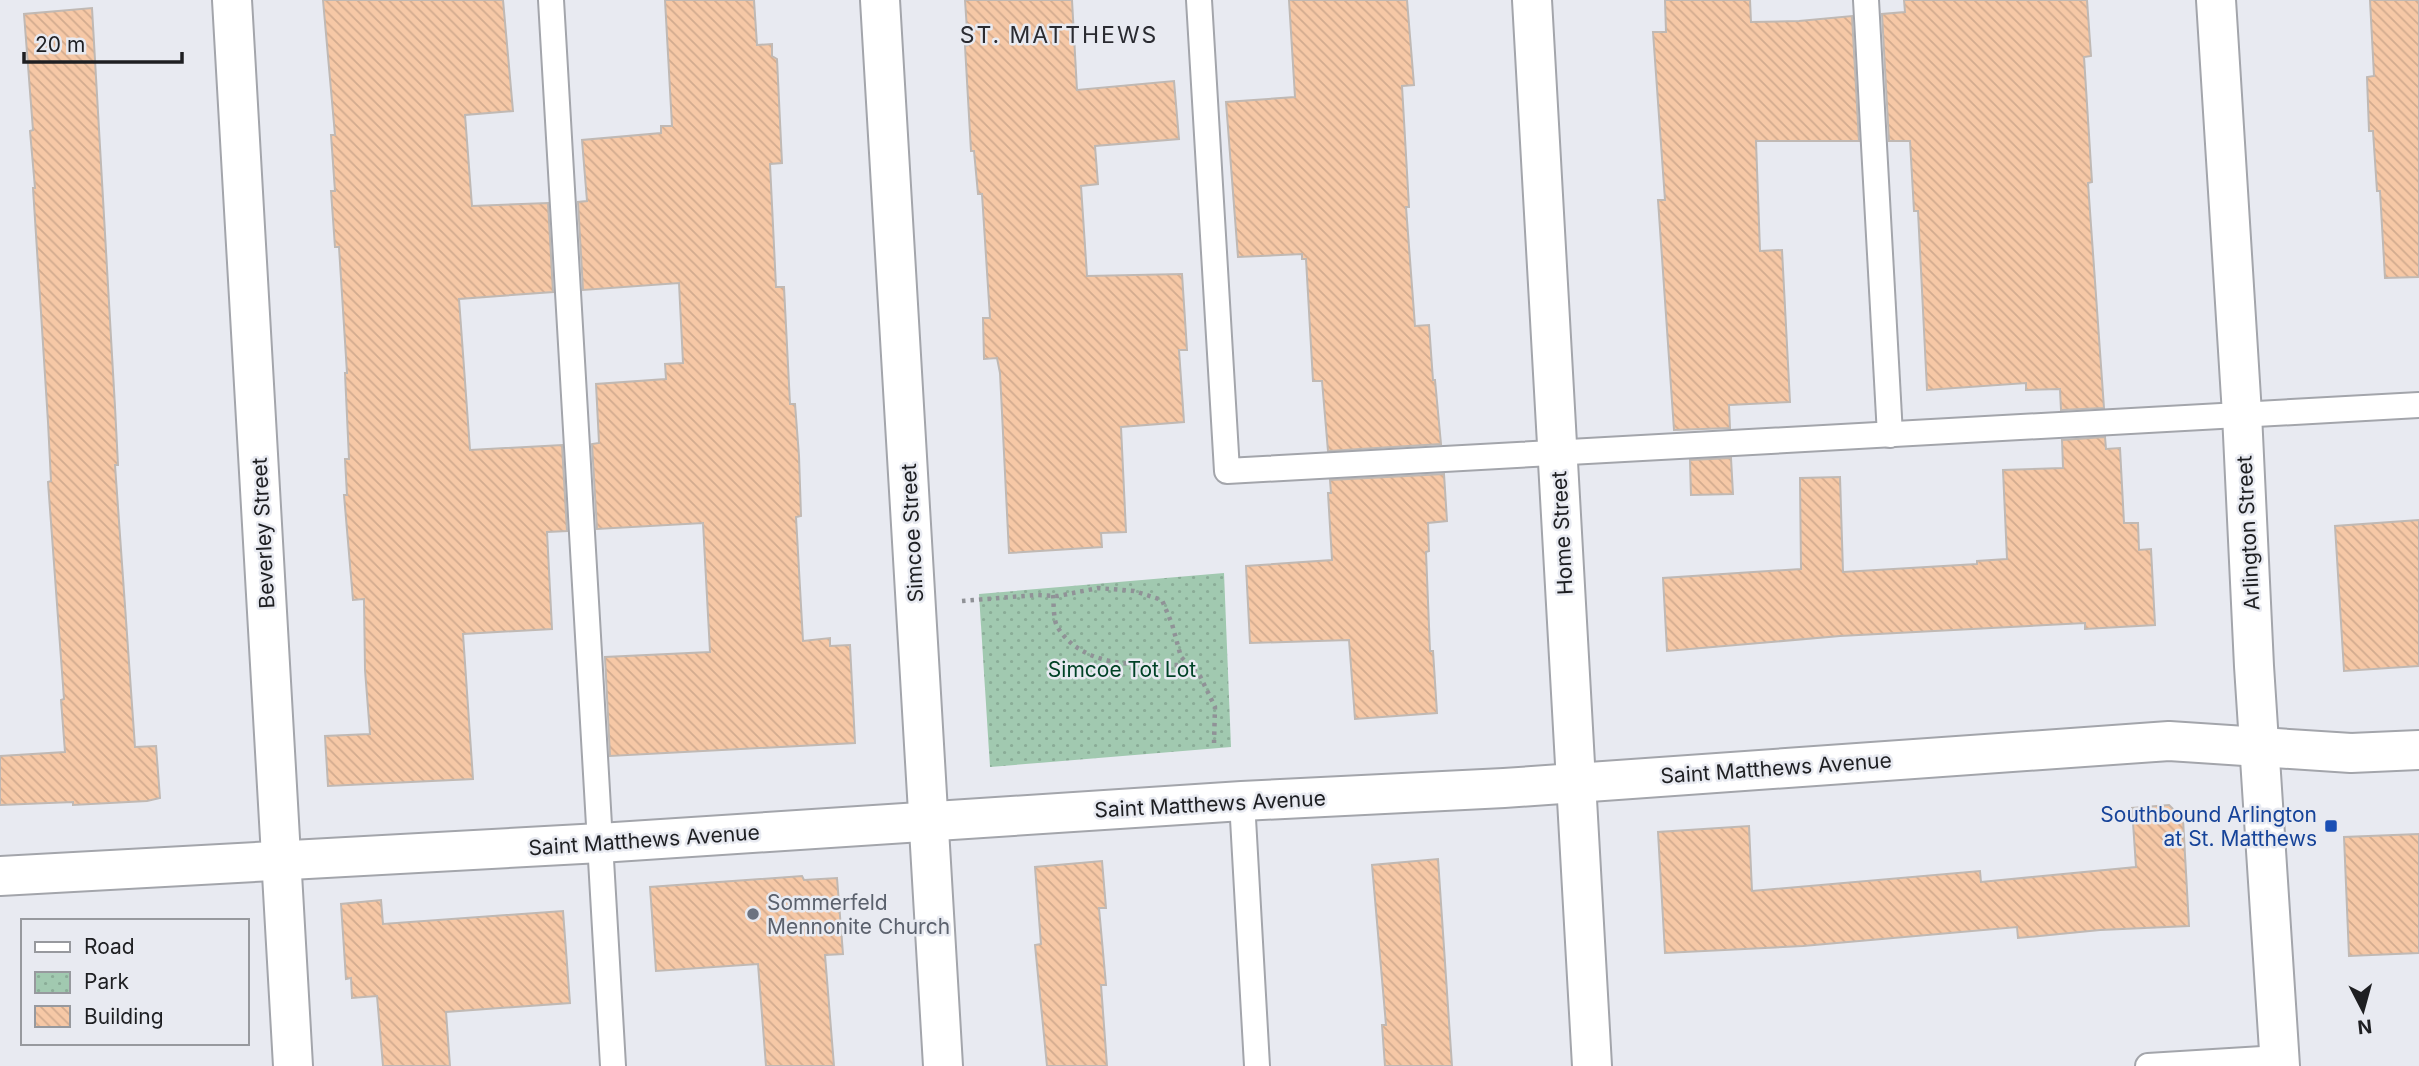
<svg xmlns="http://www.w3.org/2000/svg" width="2419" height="1066" font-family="Inter,sans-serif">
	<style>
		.park { fill: url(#park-dots) }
		.building { fill: url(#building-back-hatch); stroke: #c0b9b4; stroke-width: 2 }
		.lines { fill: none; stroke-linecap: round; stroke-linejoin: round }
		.lane-casing { stroke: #a3a5ab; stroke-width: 28 }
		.street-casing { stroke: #a3a5ab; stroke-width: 42 }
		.secondary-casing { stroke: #a3a5ab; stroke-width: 42 }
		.path { stroke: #909297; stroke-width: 4.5; stroke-dasharray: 3.5 5; stroke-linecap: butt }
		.lane { stroke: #fff; stroke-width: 24 }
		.street { stroke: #fff; stroke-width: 38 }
		.secondary { stroke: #fff; stroke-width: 38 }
		.transit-dot { fill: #1a4fb4; stroke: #e8eaf1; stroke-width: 2.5 }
		.worship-dot { fill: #6b7280; stroke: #e8eaf1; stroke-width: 2.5 }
		.labels { text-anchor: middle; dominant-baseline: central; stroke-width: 5; stroke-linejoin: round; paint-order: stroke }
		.street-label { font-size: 21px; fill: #1e1f22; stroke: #e8eaf1 }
		.park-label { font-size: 21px; fill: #004226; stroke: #e8eaf1 }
		.transit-label { font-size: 21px; fill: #164399; stroke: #e8eaf1; text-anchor: end }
		.worship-label { font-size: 21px; fill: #5b616d; stroke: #e8eaf1; text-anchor: start }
		.neighbourhood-label { font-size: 23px; letter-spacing: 2px; fill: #2a2b31; stroke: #e8eaf1 }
	</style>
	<defs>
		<pattern id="park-dots" width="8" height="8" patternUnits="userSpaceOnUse" patternTransform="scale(1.75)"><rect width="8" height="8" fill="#a1c9b0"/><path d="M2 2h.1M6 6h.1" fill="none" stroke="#8aac97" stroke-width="1.8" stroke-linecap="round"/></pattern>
		<pattern id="building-back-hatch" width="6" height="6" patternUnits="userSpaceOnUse" patternTransform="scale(1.75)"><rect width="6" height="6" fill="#f6c8a6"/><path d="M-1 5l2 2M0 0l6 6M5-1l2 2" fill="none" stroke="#d2ab8f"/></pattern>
	</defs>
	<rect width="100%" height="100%" fill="#e8eaf1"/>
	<!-- park -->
	<polygon class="park" points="1224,573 1231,747 990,767 979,594"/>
	<!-- building -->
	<g class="building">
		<polygon points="323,0 503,0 513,111 465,115 472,206 548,203 553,292 459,299 470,450 562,445 567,531 547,532 552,629 463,634 473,779 328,786 325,736 370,734 365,670 364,599 353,600 344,495 347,495 345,459 349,459 345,373 347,373 339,247 335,247 331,191 335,191 331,135 335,135"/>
		<polygon points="665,0 754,0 757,45 772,44 772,56 777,59 782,163 770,164 776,287 784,287 790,404 795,404 799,456 801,516 796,517 803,641 830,638 830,646 850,645 855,743 610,756 605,657 710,652 703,523 597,529 592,444 599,443 596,384 666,379 665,364 683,363 679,283 583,290 578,202 587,201 582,140 661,133 661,126 672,126"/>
		<polygon points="965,0 1072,0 1077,90 1174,81 1179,139 1095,146 1098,184 1081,186 1087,276 1182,274 1187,350 1179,350 1184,422 1121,427 1126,532 1101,533 1102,547 1009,553 1000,373 997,358 984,359 983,318 990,318 982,194 978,194 974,151 971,151 965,46 968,45"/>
		<polygon points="1289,0 1407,0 1414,85 1402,86 1409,207 1406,207 1415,326 1429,325 1433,380 1435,380 1441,444 1328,451 1322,381 1313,381 1306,259 1302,259 1302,254 1238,257 1226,102 1295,97"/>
		<polygon points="1665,0 1750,0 1751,22 1799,21 1852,16 1859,141 1756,141 1760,251 1782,250 1790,402 1729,405 1730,428 1674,430 1658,200 1665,200 1653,32 1666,32"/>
		<polygon points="1904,0 2087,0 2091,56 2084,57 2092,182 2088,183 2104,408 2061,410 2060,389 2026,390 2026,383 1927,390 1918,211 1914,211 1910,141 1889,141 1882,14 1905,12"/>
		<polygon points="2370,0 2419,0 2419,277 2385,278 2380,191 2377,191 2373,131 2369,131 2367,77 2374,76"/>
		<polygon points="92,8 115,407 118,465 115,465 135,747 156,746 160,798 147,801 73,805 73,802 0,805 0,756 65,752 61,700 64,699 48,482 51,481 48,422 33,188 35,188 30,131 33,130 24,14"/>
		<polygon points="2105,437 2106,449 2120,448 2124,523 2138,523 2139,550 2151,549 2155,625 2085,629 2085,623 1840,636 1667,651 1663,578 1801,569 1800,478 1840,477 1843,572 1977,564 1977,561 2007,559 2003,470 2063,468 2062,440"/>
		<polygon points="1731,458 1733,494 1691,495 1690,460"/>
		<polygon points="1444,474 1447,521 1428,523 1429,551 1426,552 1430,651 1433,651 1437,713 1355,719 1349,640 1250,643 1246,566 1332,560 1328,493 1331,493 1330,480"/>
		<polygon points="2419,520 2419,666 2344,671 2335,526"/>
		<polygon points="2169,805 2183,819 2189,926 2100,930 2018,938 2017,927 1803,946 1665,953 1658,832 1749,826 1752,891 1980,871 1981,882 2136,867 2132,808"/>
		<polygon points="2419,834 2419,953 2349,956 2344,837"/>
		<polygon points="1438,859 1452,1066 1385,1066 1382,1025 1386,1025 1372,865"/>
		<polygon points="1102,861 1106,908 1099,908 1106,985 1101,985 1107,1066 1047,1066 1035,945 1041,944 1035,867"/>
		<polygon points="802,876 804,880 837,878 843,954 825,955 834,1066 766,1066 758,964 656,971 650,887"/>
		<polygon points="381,900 383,924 563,911 570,1003 446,1012 450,1066 383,1066 377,996 352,998 351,978 346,979 341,904"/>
	</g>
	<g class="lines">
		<defs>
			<g id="lane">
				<polyline points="551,0 613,1066"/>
				<polyline points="1199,0 1227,471 2419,405"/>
				<polyline points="1866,0 1890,435"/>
				<polyline points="1242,801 1257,1066"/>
				<polyline points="2148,1066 2279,1058"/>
			</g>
			<g id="street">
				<polyline points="232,0 293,1066"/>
				<polyline points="880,0 943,1066"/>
				<polyline points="1532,0 1592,1066"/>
			</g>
			<g id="secondary">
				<polyline points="2216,0 2242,414 2254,666 2280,1066"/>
				<polyline points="0,876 600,843 1242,801 1504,788 2169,741 2351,753 2419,750"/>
			</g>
		</defs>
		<!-- lane casing -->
		<use href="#lane" class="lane-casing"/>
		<!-- street casing -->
		<use href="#street" class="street-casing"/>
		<!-- secondary casing -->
		<use href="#secondary" class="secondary-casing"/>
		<!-- path -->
		<g class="path">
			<path d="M1053 595C1054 605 1053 620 1058 628 1086 671 1144 664 1188 665"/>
			<polyline points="962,601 1036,595 1058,596 1098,588 1134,591 1162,600 1172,624 1181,657 1200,676 1215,707 1214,743"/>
		</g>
		<!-- lane -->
		<use href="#lane" class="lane"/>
		<!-- street -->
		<use href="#street" class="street"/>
		<!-- secondary -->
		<use href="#secondary" class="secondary"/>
	</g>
	<!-- markers -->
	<rect class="transit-dot" x="2324" y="819" width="14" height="14" rx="3.5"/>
	<circle class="worship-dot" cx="753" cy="914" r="7"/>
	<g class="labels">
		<!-- street labels -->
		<g class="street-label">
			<text transform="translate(263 533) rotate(-93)">Beverley Street</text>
			<text transform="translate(912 533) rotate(-93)">Simcoe Street</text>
			<text transform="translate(1562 533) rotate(-93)">Home Street</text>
			<text transform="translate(2248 533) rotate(-93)">Arlington Street</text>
			<text transform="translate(1776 768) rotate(-4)">Saint Matthews Avenue</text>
			<text transform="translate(1210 804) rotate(-3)">Saint Matthews Avenue</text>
			<text transform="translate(644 840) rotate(-4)">Saint Matthews Avenue</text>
		</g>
		<!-- park labels -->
		<g class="park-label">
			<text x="1122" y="669">Simcoe Tot Lot</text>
		</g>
		<!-- transit labels -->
		<g class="transit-label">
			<text x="2317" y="814">Southbound Arlington<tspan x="2317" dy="24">at St. Matthews</tspan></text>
		</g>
		<!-- worship labels -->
		<g class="worship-label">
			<text x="767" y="902">Sommerfeld<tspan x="767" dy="24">Mennonite Church</tspan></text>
		</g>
		<!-- neighbourhood labels -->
		<g class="neighbourhood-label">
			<text x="1059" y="35">ST. MATTHEWS</text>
		</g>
	</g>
	<!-- legend -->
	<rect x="21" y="919" width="228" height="126" fill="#e8eaf1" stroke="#97999e" stroke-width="2"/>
	<rect x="35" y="942" width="35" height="10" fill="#ffffff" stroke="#97999e" stroke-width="2"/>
	<text x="84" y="954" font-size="21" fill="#1e1f22">Road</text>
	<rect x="35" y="972" width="35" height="21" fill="url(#park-dots)" stroke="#97999e" stroke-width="2"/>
	<text x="84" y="989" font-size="21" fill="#1e1f22">Park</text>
	<rect x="35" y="1006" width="35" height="21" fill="url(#building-back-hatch)" stroke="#97999e" stroke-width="2"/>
	<text x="84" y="1024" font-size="21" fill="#1e1f22">Building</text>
	<!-- north arrow -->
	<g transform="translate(2363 1010) rotate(174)" stroke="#e8eaf1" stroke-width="5" paint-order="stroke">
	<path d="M0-5L12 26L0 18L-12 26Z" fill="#1e1f22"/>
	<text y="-10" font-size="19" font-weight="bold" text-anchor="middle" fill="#1e1f22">N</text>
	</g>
	<!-- scale -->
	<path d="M24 52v10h158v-10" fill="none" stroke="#1e1f22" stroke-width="3.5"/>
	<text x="35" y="52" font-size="21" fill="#1e1f22" stroke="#e8eaf1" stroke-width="5" paint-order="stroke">20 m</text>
</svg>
